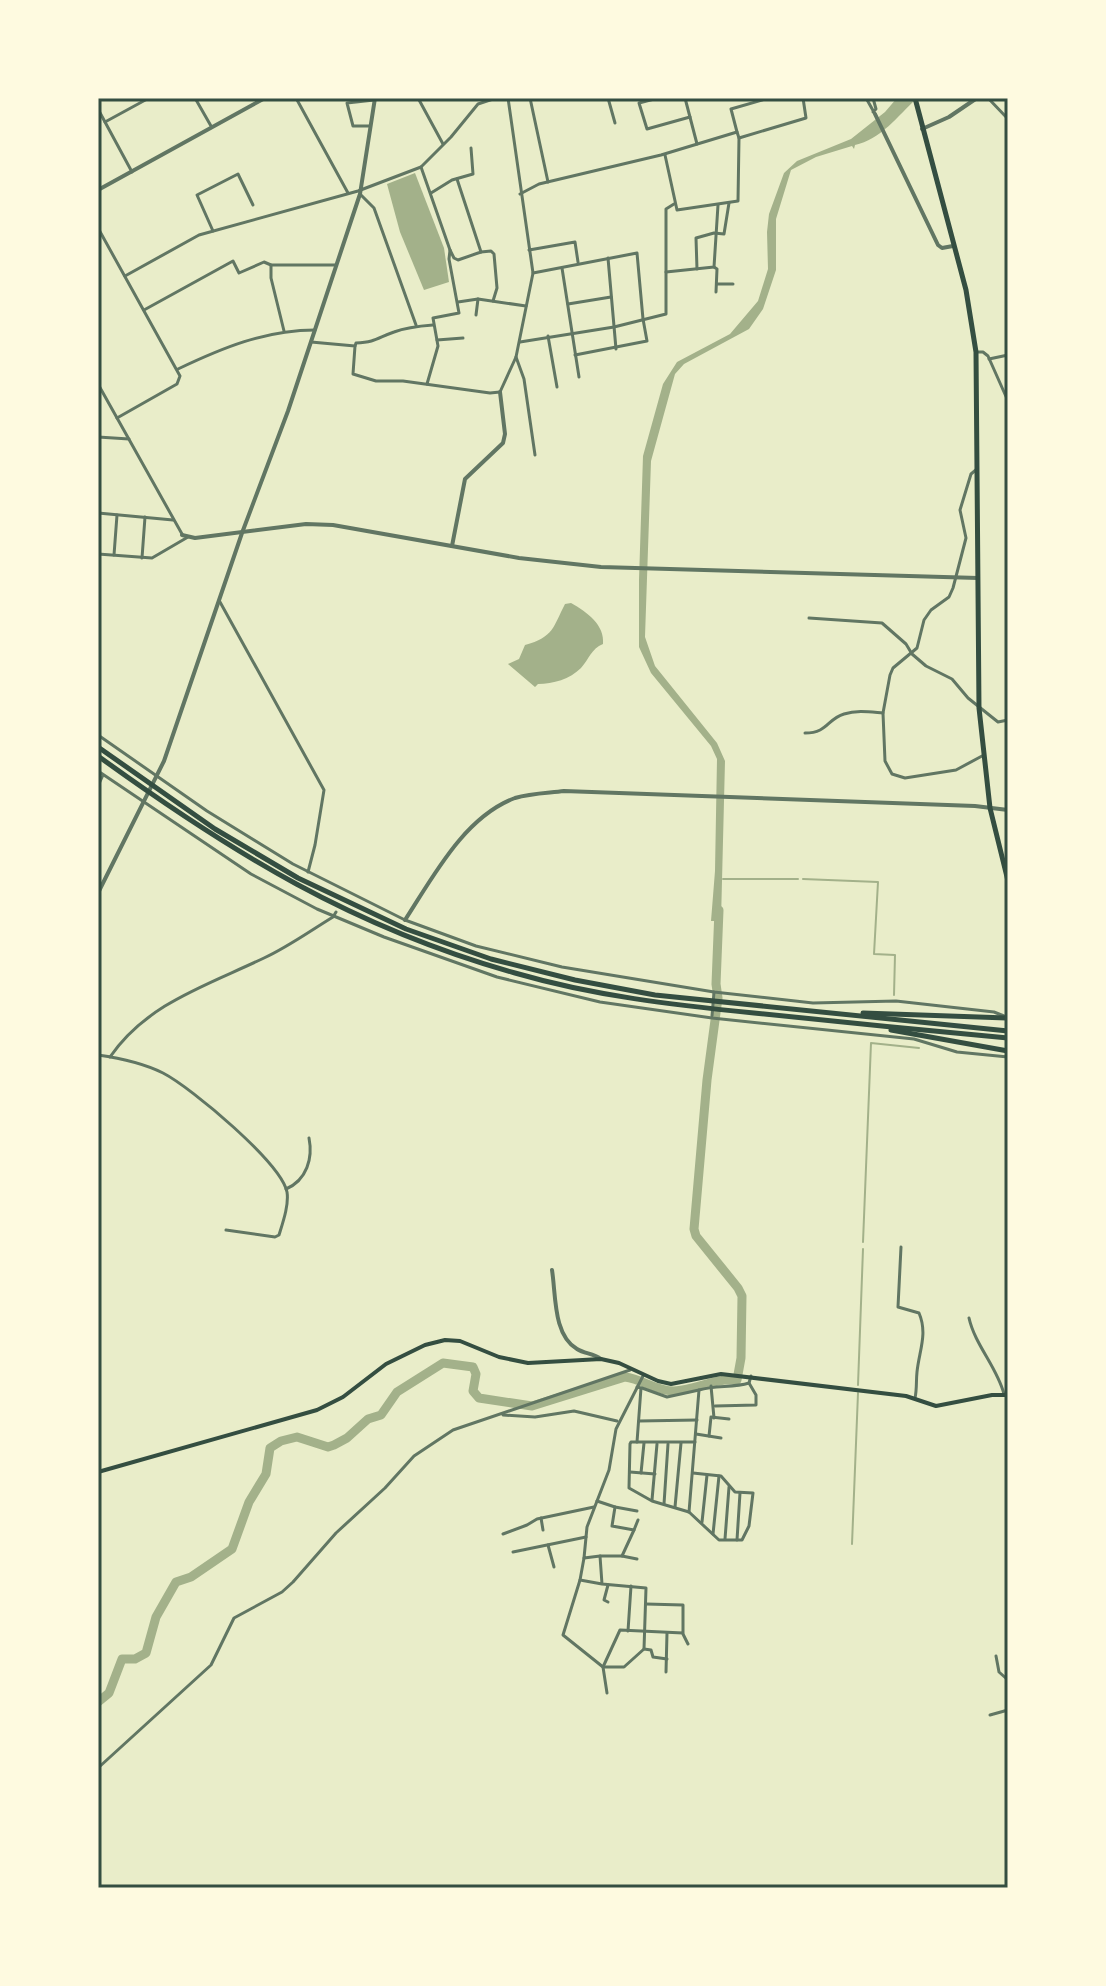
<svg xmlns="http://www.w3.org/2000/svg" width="1106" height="1986" font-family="'Titillium Web',sans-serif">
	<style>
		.water { fill: #a3b18a }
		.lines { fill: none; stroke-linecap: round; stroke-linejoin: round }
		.stream { stroke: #a3b18a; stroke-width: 2 }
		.river { stroke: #a3b18a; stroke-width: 9 }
		.minor { stroke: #617663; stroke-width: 3 }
		.tertiary { stroke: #617663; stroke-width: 4 }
		.secondary { stroke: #344e41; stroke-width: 4 }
		.trunk { stroke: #344e41; stroke-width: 5 }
		.motorway { stroke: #344e41; stroke-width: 5 }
		.neatline { fill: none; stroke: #344e41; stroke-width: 3 }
	</style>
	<rect width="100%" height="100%" fill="#e9edc9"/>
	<!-- water -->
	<g class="water">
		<path d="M897 98H917C898 116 880 140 855 145L854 149 852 146 816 157 791 170 776 219V270L763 309 749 329 684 364 675 374 651 461 645 637 655 666 717 743 725 761 721 921H711L715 871 717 759 711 746 651 673 639 647V580L643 456 663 384 677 362 730 334 758 301 768 269 767 232 769 214 784 173 797 161 851 139 885 112Z"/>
		<polygon points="415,173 444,248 449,282 424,290 400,232 387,184"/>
		<path d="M571 603C587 612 605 625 603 644 591 649 589 659 581 668 570 679 553 684 538 684L535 687 508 664 519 659 525 645C554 637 553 627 565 604Z"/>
	</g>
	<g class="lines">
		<!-- stream -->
		<g class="stream">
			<polyline points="723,879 798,879"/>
			<polyline points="803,879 878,882 874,954 895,955 894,995"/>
			<polyline points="863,1242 871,1043 919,1048"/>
			<polyline points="858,1385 863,1249"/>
			<polyline points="852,1544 858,1393"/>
		</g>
		<!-- river -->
		<path class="river" d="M98 1702 109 1693 122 1659H135L146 1653 156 1617 176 1582 191 1577 232 1549 249 1502 266 1474 270 1448 281 1441 297 1437 328 1447 334 1445 347 1438 368 1419 381 1415 397 1392 443 1363 473 1367 476 1374 473 1391 479 1398 532 1406 625 1377C642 1379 656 1391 674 1391 696 1390 713 1378 737 1380L741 1358 742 1296 738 1288 696 1236 694 1229 707 1080 718 998 716 984 719 910"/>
		<!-- minor -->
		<g class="minor">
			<polyline points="195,98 211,126"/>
			<polyline points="296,98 348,193"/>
			<polyline points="418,98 443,144"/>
			<polyline points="530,98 548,182"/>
			<polyline points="608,98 615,123"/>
			<polyline points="658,98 639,103 647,129 690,117"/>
			<polyline points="685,98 697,144"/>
			<polyline points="866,98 875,114"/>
			<polyline points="873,98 876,109 873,112"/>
			<polyline points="988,98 1008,119"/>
			<polyline points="98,109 132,172"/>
			<polyline points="105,122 149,98"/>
			<polyline points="370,126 353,126 347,103 374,100"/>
			<polyline points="739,138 806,118 803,98"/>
			<polyline points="665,155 677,210 738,201 739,138 737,132"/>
			<polyline points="421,167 450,250 449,259 459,313 433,318 438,346 427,384"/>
			<polyline points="431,193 452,180 473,174 471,148"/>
			<polyline points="360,194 374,208 416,325"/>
			<polyline points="520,194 539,184 661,155 737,132 731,109 769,98"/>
			<polyline points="98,228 180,376 177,384 117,418"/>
			<polyline points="213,231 197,195 238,174 253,205"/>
			<polyline points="450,250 454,258 458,260 481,252 457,179"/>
			<polyline points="529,250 575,242 578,262"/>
			<polyline points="481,252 491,251 494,254 497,288 493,301"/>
			<polyline points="608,258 616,349"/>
			<polyline points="271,265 271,278 284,331"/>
			<polyline points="714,267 717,269 716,292"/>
			<polyline points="562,268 579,377"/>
			<polyline points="697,269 696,238 714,233 724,234 729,203"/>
			<polyline points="666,272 714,267 718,205"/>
			<polyline points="533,273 637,253 643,319 647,341 575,355"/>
			<polyline points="125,276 199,235 358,191 421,167 451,137 478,104 496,98"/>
			<polyline points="717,284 733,284"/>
			<polyline points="458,302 478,299 526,306"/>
			<polyline points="568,304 611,297"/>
			<polyline points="144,310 233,261 239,273 264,262 271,265 336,265"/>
			<polyline points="476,315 478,299"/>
			<polyline points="548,336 557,387"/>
			<polyline points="437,340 463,338"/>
			<polyline points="311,342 355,346 353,374 376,381 403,381 490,393 500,392 516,357 533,273 508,98"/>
			<polyline points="520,342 614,327 666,314 666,209 674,204"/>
			<path d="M355 346 356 343C376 342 377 338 394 332 407 327 419 326 433 325"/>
			<polyline points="976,352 983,352 988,356 1008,401"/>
			<polyline points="516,357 524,379 535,455"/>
			<polyline points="989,359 1008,355"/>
			<path d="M178 369C222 348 265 330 315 330"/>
			<polyline points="98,384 182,534"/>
			<polyline points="98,437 129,439"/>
			<polyline points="977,469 971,474 960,510 966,538 953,588 949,597 931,610 924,620 917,648 893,668 890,675 883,713 885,761 892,774 905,778 956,770 982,756"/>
			<polyline points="98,513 173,520"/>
			<polyline points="98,554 152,558 188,537"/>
			<polyline points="114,555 117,515"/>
			<polyline points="142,558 145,517"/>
			<polyline points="220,602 324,790 315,845 308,872"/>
			<polyline points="809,618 882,623 906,644 912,654 926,666 952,679 968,698 998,722 1008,720"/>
			<path d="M805 733C828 733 827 719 844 714 857 710 870 712 883 713"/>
			<polyline points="98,735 207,811 293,864 405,920 476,946 562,967 714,992 813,1003 896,1001 994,1012 1004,1016"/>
			<polyline points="98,771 251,874 317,909 384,937 497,977 600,1002 712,1018 914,1039 957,1052 1008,1057"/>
			<polyline points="98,786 103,775"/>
			<polyline points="712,1016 714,992"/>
			<path d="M98 1055C119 1058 145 1064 163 1073 192 1088 281 1163 287 1192 289 1205 283 1222 279 1235L275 1237 226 1230"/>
			<path d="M110 1057C147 1003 208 985 264 958 288 947 310 931 333 917L336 912"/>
			<path d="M286 1189C307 1180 313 1158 309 1138"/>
			<path d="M901 1247 898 1307 919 1313C928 1334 919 1351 917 1372 916 1381 917 1389 915 1398"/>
			<path d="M969 1318C975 1345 997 1367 1004 1394"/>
			<polyline points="711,1386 714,1418"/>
			<polyline points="637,1387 641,1388 637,1442 695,1442"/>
			<polyline points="642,1388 667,1397 699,1390"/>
			<polyline points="715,1406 756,1405 756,1395 749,1383"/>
			<polyline points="503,1415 535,1417 574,1411 617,1421"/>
			<polyline points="639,1421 697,1420"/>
			<polyline points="696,1434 721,1438"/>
			<polyline points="709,1436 711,1417 729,1419"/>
			<polyline points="637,1442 631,1442 630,1444 629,1488 652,1501 689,1512 719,1540 742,1540 749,1526 753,1493 735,1492 721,1476 693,1473"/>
			<polyline points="630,1472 655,1474"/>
			<polyline points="641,1473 644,1443"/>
			<polyline points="652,1500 657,1444"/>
			<polyline points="597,1501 615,1507 612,1526 634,1530 622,1556 600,1556"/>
			<polyline points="664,1504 668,1444"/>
			<polyline points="615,1507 637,1511"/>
			<polyline points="675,1507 681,1443"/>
			<path d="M689 1512 699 1390C716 1385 733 1388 749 1383L751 1376"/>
			<polyline points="541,1518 543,1530"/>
			<polyline points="702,1522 707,1475"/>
			<polyline points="634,1530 638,1520"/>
			<polyline points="503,1534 527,1525 537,1519 594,1507"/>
			<polyline points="713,1534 719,1476"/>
			<polyline points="725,1539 729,1487"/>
			<polyline points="737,1540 740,1493"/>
			<polyline points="548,1545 554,1567"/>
			<polyline points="513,1552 586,1537"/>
			<polyline points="622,1556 637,1559"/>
			<polyline points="580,1580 584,1558"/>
			<polyline points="602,1584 646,1588 644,1649 624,1667 603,1667 563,1635 580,1580 602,1584 600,1556 584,1558 587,1527 609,1470 616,1429 643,1376"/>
			<polyline points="608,1585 604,1600 608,1602"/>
			<polyline points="628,1631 631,1586"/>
			<polyline points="683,1634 688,1644"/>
			<polyline points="644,1649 651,1650 653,1657 667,1659"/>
			<polyline points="996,1656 999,1672 1008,1680"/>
			<polyline points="666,1672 667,1633"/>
			<polyline points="607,1693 603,1667 620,1630 683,1633 683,1605 646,1604"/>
			<polyline points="990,1715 1008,1710"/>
			<polyline points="98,1768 211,1665 234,1618 282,1592 293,1582 336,1533 385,1488 414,1456 453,1430 630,1370"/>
		</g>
		<!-- tertiary -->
		<g class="tertiary">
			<polyline points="875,114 938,245 942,248 953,246"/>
			<polyline points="922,129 949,117 977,98"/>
			<polyline points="98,190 265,98"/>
			<polyline points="182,535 195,538 306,524 333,525 519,558 601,567 978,578"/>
			<polyline points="452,546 465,479 503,443 505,434 500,392"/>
			<polyline points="98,893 164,761 242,533 288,411 360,194 375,98"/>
			<path d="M405 920C433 877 464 817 515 798 531 793 548 793 564 791L975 806 1008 810"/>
			<path d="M552 1270C556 1295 553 1335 577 1349 585 1354 593 1353 601 1359"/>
		</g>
		<!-- secondary -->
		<polyline class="secondary" points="98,1472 317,1410 343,1397 386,1364 425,1345 445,1340 460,1341 499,1357 528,1363 601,1359 619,1363 658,1381 671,1384 721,1374 906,1396 936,1406 992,1395 1008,1395"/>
		<!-- trunk -->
		<polyline class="trunk" points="915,98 966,290 976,352 979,708 990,808 1008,881"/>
		<!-- motorway -->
		<g class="motorway">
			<polyline points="98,747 215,829 298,878 406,929 491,959 575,980 655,995 1008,1031"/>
			<path d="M98 756C232 853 354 928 515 973 594 996 674 1005 754 1013 839 1022 923 1030 1008 1038"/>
			<polyline points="863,1013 1007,1018"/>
			<polyline points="891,1030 1008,1051"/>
		</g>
	</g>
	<!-- border -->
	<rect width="1106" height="1986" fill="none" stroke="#fefae0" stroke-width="200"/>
	<rect x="100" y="100" width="906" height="1786" class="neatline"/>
</svg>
